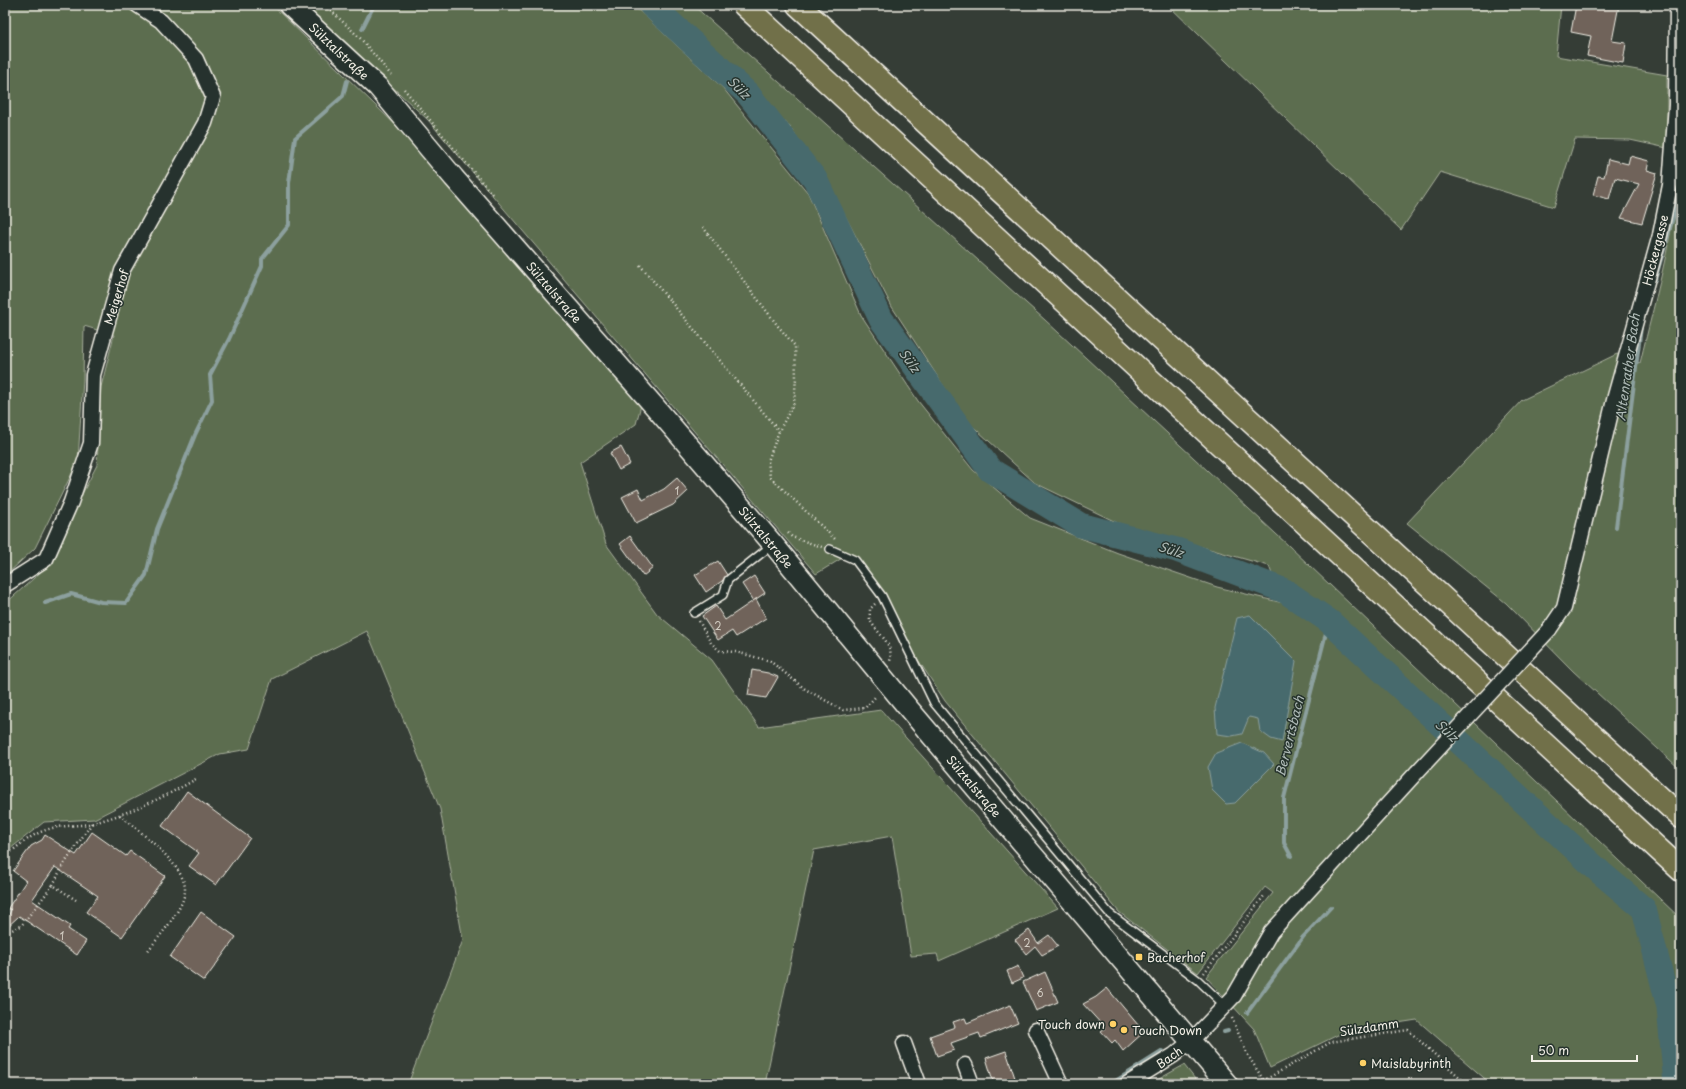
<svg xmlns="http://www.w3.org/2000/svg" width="1686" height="1089" font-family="'Playpen Sans',sans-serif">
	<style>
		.green { fill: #5c6d4f; stroke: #a8af9c; fill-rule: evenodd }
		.water { fill: #476a6d; stroke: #8ca09e }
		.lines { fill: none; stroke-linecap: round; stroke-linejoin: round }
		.stream { stroke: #8ca09e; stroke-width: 4 }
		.river { stroke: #476a6d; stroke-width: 25 }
		.building { fill: #70645a; stroke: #f4f1e8 }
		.lane-casing { stroke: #f4f1e8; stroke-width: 10 }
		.street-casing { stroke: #f4f1e8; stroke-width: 17 }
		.secondary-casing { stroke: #f4f1e8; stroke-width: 23 }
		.highway-casing { stroke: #f4f1e8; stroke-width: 25 }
		.path { stroke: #f4f1e8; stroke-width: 2.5; stroke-dasharray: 1 3; stroke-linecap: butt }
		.lane { stroke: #26332d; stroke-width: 7 }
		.street { stroke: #26332d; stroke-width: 14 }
		.secondary { stroke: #26332d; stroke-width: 20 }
		.highway { stroke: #71704a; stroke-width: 22 }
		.street-bridge-casing { stroke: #f4f1e8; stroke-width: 17; stroke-linecap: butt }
		.street-bridge { stroke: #26332d; stroke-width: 14 }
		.poi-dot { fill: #ffd166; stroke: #26332d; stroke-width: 1.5 }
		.labels { text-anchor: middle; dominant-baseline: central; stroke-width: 3; stroke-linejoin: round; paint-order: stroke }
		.number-label { font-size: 10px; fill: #d3cec4 }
		.street-label { font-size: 12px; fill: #f4f1e8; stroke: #26332d }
		.poi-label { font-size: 12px; fill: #f4f1e8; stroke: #26332d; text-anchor: start }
		.water-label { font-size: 13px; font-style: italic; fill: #afbbb7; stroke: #26332d }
	</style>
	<rect width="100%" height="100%" fill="#353d36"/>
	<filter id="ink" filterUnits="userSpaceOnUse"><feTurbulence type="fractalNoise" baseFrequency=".025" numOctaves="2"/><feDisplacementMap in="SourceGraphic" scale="8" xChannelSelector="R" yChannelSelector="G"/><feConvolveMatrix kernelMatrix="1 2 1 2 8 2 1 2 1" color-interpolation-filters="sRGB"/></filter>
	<g filter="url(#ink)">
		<!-- green -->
		<g class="green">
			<polygon points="5,5 272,5 408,137 641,405 636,424 580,462 606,544 657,614 712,660 759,727 881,710 1058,908 939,961 937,954 911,956 892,836 814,850 765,1084 408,1084 463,940 440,809 367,631 272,679 249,749 220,754 94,819 44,822 5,853 5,604 43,570 97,465 101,387 114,335 84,326 83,379 78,461 35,548 5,576"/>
			<path d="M304 5H633L723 88 808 193 861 315 918 401 973 470 1030 518 1118 553 1217 587 1283 603 1269 566 1118 523 1035 483 966 420 892 307 831 188 791 128 719 52 667 5H693L1045 320 1289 546 1681 919V1084H1491L1417 1020 1346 1031 1270 1068 1254 1029 1206 977 1273 893 1265 887 1198 973 1119 912 945 701 849 554 816 574 428 120ZM1216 753 1246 792 1235 803Z"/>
			<polygon points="1168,5 1561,5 1556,56 1667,75 1667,148 1630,140 1575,139 1554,207 1440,172 1401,230"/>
			<path d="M1681 146V770L1573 671 1506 603 1407 523 1522 400 1617 354 1640 363C1657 292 1678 220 1681 146Z"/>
			<polygon points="1184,1065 1199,1084 1150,1084"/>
		</g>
		<!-- water -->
		<g class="water">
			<polygon points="1250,615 1296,661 1282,742 1271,739 1260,731 1258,719 1249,717 1242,734 1232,736 1217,734 1215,708 1237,618"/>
			<polygon points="1242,743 1264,753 1274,764 1235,803 1226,804 1212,790 1208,767 1216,753"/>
		</g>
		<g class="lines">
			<!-- stream -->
			<g class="stream">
				<polyline points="652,6 652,5"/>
				<polyline points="362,29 374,5"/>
				<polyline points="1655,280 1681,190"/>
				<polyline points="1616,527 1641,327"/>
				<polyline points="45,603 71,594 101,602 126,603 146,575 157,529 195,435 212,400 210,375 229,339 262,266 262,259 289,225 289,183 295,138 343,96 347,81"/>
				<polyline points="1291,856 1284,843 1284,798 1329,621"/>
				<polyline points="1247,1013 1303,937 1331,907"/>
				<polyline points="1224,1032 1228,1031"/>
				<polyline points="1111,1084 1163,1051"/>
			</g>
			<!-- river -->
			<polyline class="river" points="651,5 748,94 815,179 881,319 990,470 1080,525 1177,550 1285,591 1329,621 1601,873 1644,909 1669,1007 1676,1084"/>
		</g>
		<!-- building -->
		<g class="building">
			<polygon points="1576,5 1619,5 1612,41 1626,43 1623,63 1587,56 1591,36 1571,32"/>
			<polygon points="1630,156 1649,161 1647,170 1657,173 1642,223 1621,218 1639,184 1615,178 1609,199 1593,195 1598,176 1604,177 1608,159 1628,164"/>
			<polygon points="621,447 630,464 619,470 610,453"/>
			<polygon points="677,478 688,491 673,505 636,523 622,497 638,489 643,500 664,489"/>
			<polygon points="630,536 653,568 643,576 620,544"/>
			<polygon points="718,561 727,575 722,581 706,592 695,575"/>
			<polygon points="754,576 765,593 753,601 742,584"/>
			<polygon points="756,599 766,618 736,637 732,631 718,640 702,616 716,606 725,620"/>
			<polygon points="752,670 768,673 778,677 766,698 748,695"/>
			<polygon points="187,791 250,838 216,885 189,866 199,853 162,826"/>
			<polygon points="92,832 126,856 130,851 165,876 122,937 86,912 98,896 55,867 32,900 70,926 68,929 86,941 77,955 19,916 5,929 5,924 11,910 8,908 26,881 13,871 31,846 42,840 45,835 76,855"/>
			<polygon points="201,912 236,937 204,981 170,957"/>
			<polygon points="1029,930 1038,943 1049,935 1058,946 1042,955 1035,946 1026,954 1015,940"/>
			<polygon points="1018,966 1023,978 1012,983 1007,971"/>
			<polygon points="1045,972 1058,1002 1036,1011 1023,982"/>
			<polygon points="1107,988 1144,1032 1123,1051 1115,1040 1112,1043 1101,1031 1105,1028 1083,1004 1096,997"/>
			<polygon points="1010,1005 1018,1023 981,1038 979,1033 951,1043 954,1050 937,1056 930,1036 955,1027 953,1022 965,1018 967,1023"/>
			<polygon points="1006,1051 1017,1084 994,1084 986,1058"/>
		</g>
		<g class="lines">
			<defs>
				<g id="lane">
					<polyline points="830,549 855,560 882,596 934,703 1109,913 1198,980 1225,1006"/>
					<polyline points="694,613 723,595 728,580 772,545"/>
				</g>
				<g id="street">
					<polyline points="5,585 46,559 71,502 91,443 93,375 122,271 205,123 213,97 196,59 161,21 137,5"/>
					<polyline points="1549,630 1564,608 1615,396 1660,235 1670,185 1676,105 1677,5"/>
					<polyline points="1036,1030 1061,1084"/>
					<polyline points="904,1043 919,1084"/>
					<polyline points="965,1065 972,1084"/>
					<polyline points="1127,1084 1174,1055 1191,1041 1234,996 1271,932 1417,772"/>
				</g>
				<polyline id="secondary" points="289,5 378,87 454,178 656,408 773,544 909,709 1227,1084"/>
				<g id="highway">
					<polyline points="744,5 1681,870"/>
					<polyline points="798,5 1681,817"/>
				</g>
			</defs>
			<!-- lane casing -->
			<use href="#lane" class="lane-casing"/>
			<!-- street casing -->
			<use href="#street" class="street-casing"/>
			<!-- secondary casing -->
			<use href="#secondary" class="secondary-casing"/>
			<!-- highway casing -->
			<use href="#highway" class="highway-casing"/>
			<!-- path -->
			<g class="path">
				<polyline points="325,5 361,39 391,75"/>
				<polyline points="404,89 492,194"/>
				<polyline points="703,227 778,326 795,346 796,378 794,403 779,431 768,461 770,477 835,539"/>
				<polyline points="640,265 779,431"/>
				<polyline points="788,533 792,537 822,547"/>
				<path d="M875 604 870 609C870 613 869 619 871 622 879 635 894 644 890 661"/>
				<polyline points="699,621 711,643 720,651 736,652 770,661 805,689 843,710 865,708 876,696"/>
				<path d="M120 815C137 830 186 865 185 890 184 910 159 936 147 952"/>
				<path d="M5 857C21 843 37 830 58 827 71 825 84 826 97 822 132 812 165 797 196 779"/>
				<polyline points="53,885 62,867 92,823"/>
				<polyline points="5,933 21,926 53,885 76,900"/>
				<polyline points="1204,973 1264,896"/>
				<polyline points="1232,1018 1247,1054 1266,1084"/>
				<polyline points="1263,1081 1331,1042 1408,1030 1467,1084"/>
			</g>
			<!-- lane -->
			<use href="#lane" class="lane"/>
			<!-- street -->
			<use href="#street" class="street"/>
			<!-- secondary -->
			<use href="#secondary" class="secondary"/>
			<!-- highway -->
			<use href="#highway" class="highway"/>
			<defs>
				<polyline id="street-bridge" points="1417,772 1549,630"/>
			</defs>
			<!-- street-bridge casing -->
			<use href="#street-bridge" class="street-bridge-casing"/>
			<!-- street-bridge -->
			<use href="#street-bridge" class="street-bridge"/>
		</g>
	</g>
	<!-- markers -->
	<g class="poi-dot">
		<rect x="1135" y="953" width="8" height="8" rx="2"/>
		<circle cx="1113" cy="1024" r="4"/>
		<circle cx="1124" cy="1030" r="4"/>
		<circle cx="1363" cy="1063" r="4"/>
	</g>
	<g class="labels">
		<!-- number labels -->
		<g class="number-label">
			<text x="677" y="490">1</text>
			<text x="718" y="625">2</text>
			<text x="62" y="935">1</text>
			<text x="1027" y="942">2</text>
			<text x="1040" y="992">6</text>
		</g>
		<!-- street labels -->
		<g class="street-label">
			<text transform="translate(339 51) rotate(43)">Sülztalstraße</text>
			<text transform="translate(1655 250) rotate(-76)">Höckergasse</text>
			<text transform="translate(554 292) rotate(49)">Sülztalstraße</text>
			<text transform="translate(116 297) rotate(-73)">Meigerhof</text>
			<text transform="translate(766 537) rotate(50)">Sülztalstraße</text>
			<text transform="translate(974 786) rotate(50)">Sülztalstraße</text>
			<text transform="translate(1369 1027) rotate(-9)">Sülzdamm</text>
			<text transform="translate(1169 1057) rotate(-35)">Bach</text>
		</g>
		<!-- poi labels -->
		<g class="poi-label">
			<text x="1147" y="957">Bacherhof</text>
			<text x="1105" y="1024" text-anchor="end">Touch down</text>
			<text x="1132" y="1030">Touch Down</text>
			<text x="1371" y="1063">Maislabyrinth</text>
		</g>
		<!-- water labels -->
		<g class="water-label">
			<text transform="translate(739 87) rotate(45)">Sülz</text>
			<text transform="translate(910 360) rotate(54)">Sülz</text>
			<text transform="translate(1627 367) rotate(-82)">Altenrather Bach</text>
			<text transform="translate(1171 549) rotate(17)">Sülz</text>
			<text transform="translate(1447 730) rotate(43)">Sülz</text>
			<text transform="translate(1289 736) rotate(-76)">Bervertsbach</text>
		</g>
	</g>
	<!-- margin -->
	<rect width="1686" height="1089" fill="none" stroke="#26332d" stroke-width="20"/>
	<rect x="10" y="10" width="1666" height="1069" fill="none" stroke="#f4f1e8" stroke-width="1.5" filter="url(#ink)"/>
	<!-- scale -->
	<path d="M1532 1055v6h105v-6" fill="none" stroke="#f4f1e8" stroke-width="2"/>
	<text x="1538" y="1055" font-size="12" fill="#f4f1e8" stroke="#26332d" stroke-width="3" paint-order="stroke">50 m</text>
</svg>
